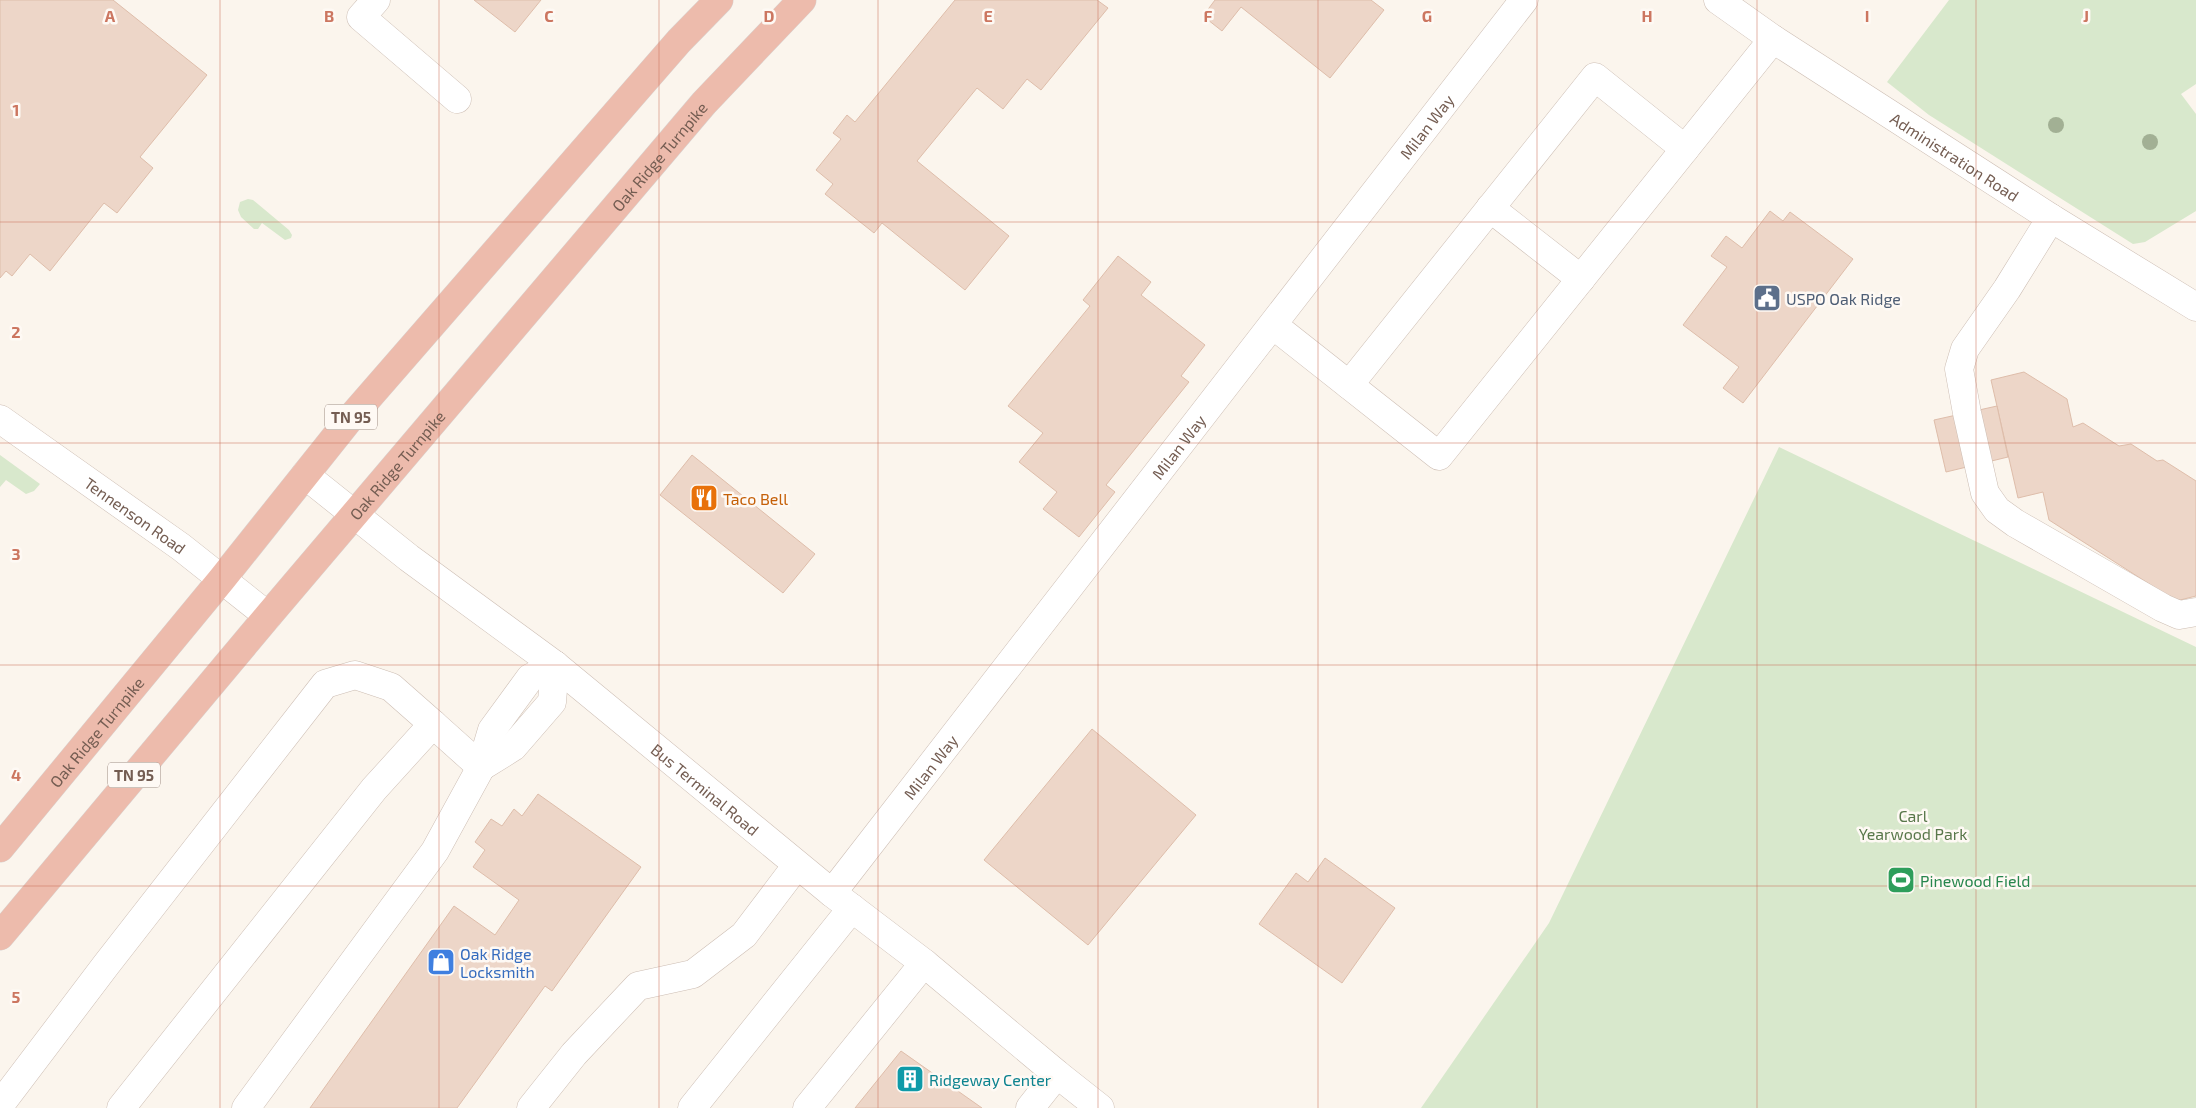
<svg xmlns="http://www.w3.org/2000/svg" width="2196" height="1108" font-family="'Exo 2',sans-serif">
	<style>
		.green { fill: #d8e8cc }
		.building { fill: #edd6c8; stroke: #debdaa }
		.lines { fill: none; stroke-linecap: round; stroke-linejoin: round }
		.minor-casing { stroke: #cdbeb4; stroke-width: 29 }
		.highway-casing { stroke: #d8d2cf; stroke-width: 29 }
		.minor { stroke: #fff; stroke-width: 28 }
		.highway { stroke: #edbbac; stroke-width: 28 }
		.tree { fill: #a2b094 }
		.grid { fill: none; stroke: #cc7660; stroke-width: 1; stroke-opacity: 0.55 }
		.labels { text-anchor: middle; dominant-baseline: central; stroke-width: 5; stroke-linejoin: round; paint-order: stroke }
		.shield { fill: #fef9f4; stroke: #9d8c83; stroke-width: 1 }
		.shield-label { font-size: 15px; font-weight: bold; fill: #745d52 }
		.street-label { font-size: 16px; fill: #745d52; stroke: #fef9f4 }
		.service-label { font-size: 16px; fill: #4e5e75; stroke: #fef9f4; text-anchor: start }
		.food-label { font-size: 16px; fill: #c56008; stroke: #fef9f4; text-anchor: start }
		.park-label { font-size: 16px; fill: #59784b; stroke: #fef9f4 }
		.leisure-label { font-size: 16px; fill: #27864d; stroke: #fef9f4; text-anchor: start }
		.shop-label { font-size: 16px; fill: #366cbe; stroke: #fef9f4; text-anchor: start }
		.culture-label { font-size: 16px; fill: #0d838f; stroke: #fef9f4; text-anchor: start }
		.grid-label { font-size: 16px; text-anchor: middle; font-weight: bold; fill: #cc7660; stroke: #fef9f4; stroke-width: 5; stroke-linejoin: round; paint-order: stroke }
	</style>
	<rect width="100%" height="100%" fill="#fbf5ed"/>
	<!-- green -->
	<g class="green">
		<polygon points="1949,0 2196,0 2196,84 2181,94 2196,114 2196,211 2145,242 2133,244 1929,115 1887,82"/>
		<polygon points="248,199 253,200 289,230 292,235 291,238 285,240 262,223 258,229 254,229 241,217 238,210 240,202"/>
		<polygon points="1779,447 2196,647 2196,1108 1421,1108 1549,923"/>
		<polygon points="0,455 40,484 34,491 26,494 6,480 0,487"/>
	</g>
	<!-- building -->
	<g class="building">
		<polygon points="0,0 113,0 207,75 140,157 153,168 117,213 104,203 50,271 30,254 12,276 6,271 0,278"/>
		<polygon points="474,0 541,0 515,32"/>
		<polygon points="955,0 1097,0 1108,8 1041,90 1027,79 1003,109 977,88 917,161 1009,236 965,290 882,223 874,233 825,194 833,184 816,170 841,139 833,133 847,115 855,122"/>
		<polygon points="1215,0 1371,0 1384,10 1330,78 1241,7 1222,31 1203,16"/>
		<polygon points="1770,211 1783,221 1790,212 1853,259 1743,403 1723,388 1739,367 1683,325 1727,267 1711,256 1726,236 1742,248"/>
		<polygon points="1118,256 1151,282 1141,295 1205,345 1181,376 1189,382 1106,485 1115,492 1079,537 1043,509 1057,492 1019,462 1043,433 1008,406 1090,306 1083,300"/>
		<polygon points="2024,372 2067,399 2073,427 2083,423 2119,446 2131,444 2157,461 2163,460 2196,481 2196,596 2176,601 2049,520 2043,492 2018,498 1991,380"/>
		<polygon points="1997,406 2008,457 1946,472 1934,420"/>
		<polygon points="692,455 815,554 783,593 660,495"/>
		<polygon points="1092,729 1196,815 1088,945 984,860"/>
		<polygon points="538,794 641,867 552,991 545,986 457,1108 310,1108 454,906 495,935 519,900 473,867 485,850 475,842 491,819 502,826 514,809 522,816"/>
		<polygon points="1325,858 1395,908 1342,983 1259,924 1296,873 1308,882"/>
		<polygon points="901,1051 982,1108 855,1108"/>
	</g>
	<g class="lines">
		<defs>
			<g id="minor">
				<polyline points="376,0 361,17 457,99"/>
				<path id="s1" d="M1718 0 1773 39 2051 218 2196 307"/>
				<polyline points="1490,208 1581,279"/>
				<polyline points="2051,218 2007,289 1965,349 1959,369 1967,413 1985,493 1997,510 2015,523 2163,608 2179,615 2196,612"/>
				<polyline points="1273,325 1439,456 1773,39"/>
				<polyline points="1349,385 1595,77 1685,149"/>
				<path id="s2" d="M0 419 181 547 268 616"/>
				<path id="s3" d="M305 475 409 558 555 665 832 893 924 963 1057 1074 1100 1108"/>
				<polyline points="433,724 481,767"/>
				<polyline points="481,767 513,747 552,702 555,665"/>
				<path id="s4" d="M832 893 1524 0"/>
				<polyline points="0,1105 106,965 325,684 355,675 391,687 433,724 374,789 121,1108"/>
				<polyline points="246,1108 435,851 481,767 492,730 530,678 555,665"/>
				<polyline points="531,1108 574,1054 638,986 693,974 744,935 797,865"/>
				<polyline points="692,1108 852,908"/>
				<polyline points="807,1108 924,963"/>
				<polyline points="1030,1108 1057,1074"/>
			</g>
			<g id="highway">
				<path id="s5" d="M0 848 222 579 348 421 679 41 719 0"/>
				<path id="s6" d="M0 936 268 616 704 103 802 0"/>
			</g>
		</defs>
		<!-- minor casing -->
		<use href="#minor" class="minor-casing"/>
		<!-- highway casing -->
		<use href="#highway" class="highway-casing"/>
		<!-- minor -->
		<use href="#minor" class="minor"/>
		<!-- highway -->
		<use href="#highway" class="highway"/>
	</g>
	<!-- trees -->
	<g class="tree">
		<circle cx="2056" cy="125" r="8"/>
		<circle cx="2150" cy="142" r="8"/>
	</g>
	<!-- grid -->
	<path class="grid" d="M220 0V1108M439 0V1108M659 0V1108M878 0V1108M1098 0V1108M1318 0V1108M1537 0V1108M1757 0V1108M1976 0V1108M0 222H2196M0 443H2196M0 665H2196M0 886H2196"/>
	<!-- icons -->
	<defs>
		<symbol id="civic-square" viewBox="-11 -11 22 22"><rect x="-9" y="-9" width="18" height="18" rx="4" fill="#5c6f8a" stroke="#fef9f4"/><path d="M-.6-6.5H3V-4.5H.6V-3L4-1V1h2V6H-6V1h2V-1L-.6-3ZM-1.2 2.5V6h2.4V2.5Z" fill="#fff"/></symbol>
		<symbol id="restaurant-square" viewBox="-11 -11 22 22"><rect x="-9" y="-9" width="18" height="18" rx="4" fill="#e8710a" stroke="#fef9f4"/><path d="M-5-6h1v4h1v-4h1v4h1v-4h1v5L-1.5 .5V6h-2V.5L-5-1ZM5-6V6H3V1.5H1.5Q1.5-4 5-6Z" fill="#fff"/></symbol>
		<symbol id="stadium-square" viewBox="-11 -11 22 22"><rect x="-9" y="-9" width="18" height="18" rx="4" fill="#2e9e5b" stroke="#fef9f4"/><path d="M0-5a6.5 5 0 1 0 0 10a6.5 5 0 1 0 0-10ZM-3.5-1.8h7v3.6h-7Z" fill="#fff"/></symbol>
		<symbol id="shop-square" viewBox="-11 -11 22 22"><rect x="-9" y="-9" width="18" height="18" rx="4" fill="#3f7fe0" stroke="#fef9f4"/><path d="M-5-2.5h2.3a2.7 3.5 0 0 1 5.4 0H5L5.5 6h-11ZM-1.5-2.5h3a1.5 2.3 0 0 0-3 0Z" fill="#fff"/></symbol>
		<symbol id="building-square" viewBox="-11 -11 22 22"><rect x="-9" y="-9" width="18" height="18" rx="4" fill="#0f9aa8" stroke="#fef9f4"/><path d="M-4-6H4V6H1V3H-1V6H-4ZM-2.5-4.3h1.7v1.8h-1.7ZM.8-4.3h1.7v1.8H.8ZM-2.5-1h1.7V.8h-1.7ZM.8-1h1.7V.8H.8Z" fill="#fff"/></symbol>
	</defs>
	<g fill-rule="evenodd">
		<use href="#civic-square" x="1751" y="282" width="32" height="32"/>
		<use href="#restaurant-square" x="688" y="482" width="32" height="32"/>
		<use href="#stadium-square" x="1885" y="864" width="32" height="32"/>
		<use href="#shop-square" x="425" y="946" width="32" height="32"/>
		<use href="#building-square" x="894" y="1063" width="32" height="32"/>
	</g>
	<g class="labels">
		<!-- shield labels -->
		<g class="shield">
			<rect x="325" y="404.5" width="52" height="25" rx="4"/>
			<rect x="108" y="762.5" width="52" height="25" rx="4"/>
		</g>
		<g class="shield-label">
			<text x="351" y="417">TN 95</text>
			<text x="134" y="775">TN 95</text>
		</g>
		<!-- street labels -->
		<g class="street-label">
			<text stroke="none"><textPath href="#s4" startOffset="970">Milan Way</textPath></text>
			<text stroke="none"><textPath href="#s6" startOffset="1021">Oak Ridge Turnpike</textPath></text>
			<text stroke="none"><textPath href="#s1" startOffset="284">Administration Road</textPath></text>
			<text stroke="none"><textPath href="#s4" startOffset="565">Milan Way</textPath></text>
			<text stroke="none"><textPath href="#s6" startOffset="616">Oak Ridge Turnpike</textPath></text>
			<text stroke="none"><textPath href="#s2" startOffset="166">Tennenson Road</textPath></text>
			<text stroke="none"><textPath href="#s5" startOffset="151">Oak Ridge Turnpike</textPath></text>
			<text stroke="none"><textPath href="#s4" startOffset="160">Milan Way</textPath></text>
			<text stroke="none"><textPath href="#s3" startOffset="509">Bus Terminal Road</textPath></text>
		</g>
		<!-- service labels -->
		<g class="service-label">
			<text x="1786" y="298">USPO Oak Ridge</text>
		</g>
		<!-- food labels -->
		<g class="food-label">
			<text x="723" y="498">Taco Bell</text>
		</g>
		<!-- park labels -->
		<g class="park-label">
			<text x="1913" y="815">Carl<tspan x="1913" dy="18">Yearwood Park</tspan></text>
		</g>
		<!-- leisure labels -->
		<g class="leisure-label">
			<text x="1920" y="880">Pinewood Field</text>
		</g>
		<!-- shop labels -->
		<g class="shop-label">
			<text x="460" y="953">Oak Ridge<tspan x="460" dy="18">Locksmith</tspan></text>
		</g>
		<!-- culture labels -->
		<g class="culture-label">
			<text x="929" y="1079">Ridgeway Center</text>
		</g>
	</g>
	<g class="grid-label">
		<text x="110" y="22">A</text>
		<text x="329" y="22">B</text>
		<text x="549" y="22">C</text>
		<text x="769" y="22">D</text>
		<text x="988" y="22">E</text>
		<text x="1208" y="22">F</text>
		<text x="1427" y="22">G</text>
		<text x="1647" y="22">H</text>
		<text x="1867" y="22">I</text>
		<text x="2086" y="22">J</text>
		<text x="16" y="116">1</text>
		<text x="16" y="338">2</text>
		<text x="16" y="560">3</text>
		<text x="16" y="781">4</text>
		<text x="16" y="1003">5</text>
	</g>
</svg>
